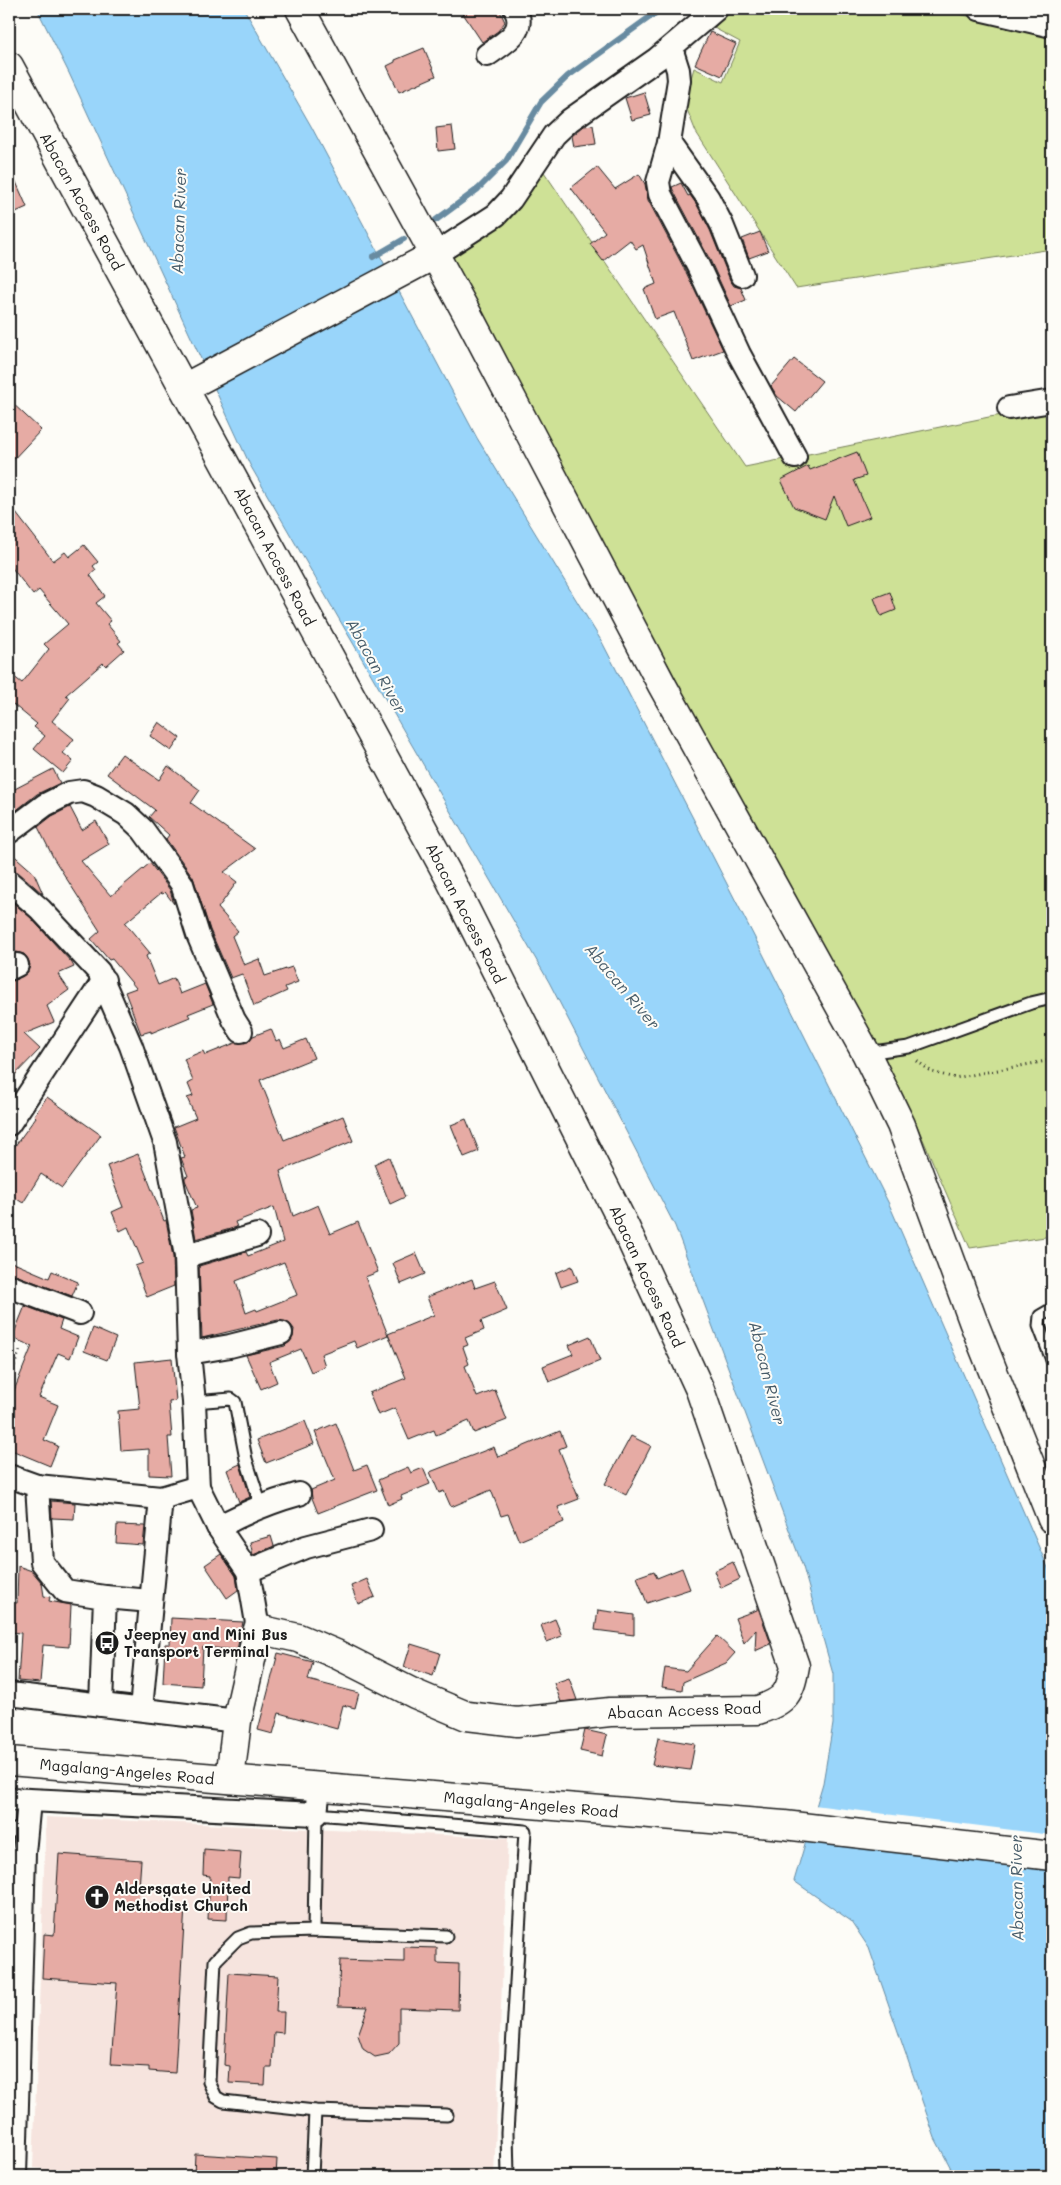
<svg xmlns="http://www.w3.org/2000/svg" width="1061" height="2185" font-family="Mali,sans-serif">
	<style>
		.built { fill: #f6e4de }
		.green { fill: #cee196; stroke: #757e59 }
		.water { fill: #99d5fa; stroke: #678ba1 }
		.pier { fill: #fdfcf7 }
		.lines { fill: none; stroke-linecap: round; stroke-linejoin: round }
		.stream { stroke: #678ba1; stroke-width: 6 }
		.building { fill: #e6aba4; stroke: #1c1c1c; fill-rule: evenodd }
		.service-casing { stroke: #1c1c1c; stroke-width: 15 }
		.minor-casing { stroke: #1c1c1c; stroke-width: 26 }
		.tertiary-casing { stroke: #1c1c1c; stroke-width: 31 }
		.secondary-casing { stroke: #1c1c1c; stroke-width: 31 }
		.path { stroke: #1c1c1c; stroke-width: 3; stroke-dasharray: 1 4; stroke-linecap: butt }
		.service { stroke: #fdfcf7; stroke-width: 11 }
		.minor { stroke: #fdfcf7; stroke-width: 22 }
		.tertiary { stroke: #fdfcf7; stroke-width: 28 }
		.secondary { stroke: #fdfcf7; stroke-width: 28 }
		.labels { text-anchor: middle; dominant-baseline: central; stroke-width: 4; stroke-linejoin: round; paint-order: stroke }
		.street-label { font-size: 15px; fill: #1c1c1c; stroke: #fdfcf7 }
		.poi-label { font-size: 15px; font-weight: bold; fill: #1c1c1c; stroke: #fdfcf7; text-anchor: start }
		.water-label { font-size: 16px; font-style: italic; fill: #485d6a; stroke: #fdfcf7 }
	</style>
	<rect width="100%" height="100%" fill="#fdfcf7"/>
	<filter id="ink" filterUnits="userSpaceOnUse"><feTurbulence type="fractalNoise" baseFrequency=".02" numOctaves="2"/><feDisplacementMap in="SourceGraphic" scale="10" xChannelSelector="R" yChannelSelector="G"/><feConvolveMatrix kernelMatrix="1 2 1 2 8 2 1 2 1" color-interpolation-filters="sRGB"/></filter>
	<g filter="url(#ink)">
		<!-- built -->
		<polygon class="built" points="46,1817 508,1838 494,2176 42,2176 43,2169 33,2168"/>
		<!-- green -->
		<g class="green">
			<polygon points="731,9 938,9 1052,36 1052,249 796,288 696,132 684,102 694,68 723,82 740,42 714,28"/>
			<polygon points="544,172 745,467 989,417 1052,408 1052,1236 970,1248 915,1121 866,1027 770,854 449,258 525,197"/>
		</g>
		<!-- water -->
		<polygon class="water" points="37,9 244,9 311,126 477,438 602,642 758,944 889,1204 1052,1577 1052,2176 955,2176 935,2138 869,1948 851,1921 794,1881 823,1783 833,1724 833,1674 803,1567 675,1226 549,982 250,465 69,73"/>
		<!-- pier -->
		<polygon class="pier" points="814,1805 1052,1835 1052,1870 804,1839"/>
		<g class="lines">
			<!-- stream -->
			<g class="stream">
				<polyline points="436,220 478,189 506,161 541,102 568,76 661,9"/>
				<polyline points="373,257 404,239"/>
			</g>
		</g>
		<!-- building -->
		<g class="building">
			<polygon points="460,9 499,9 505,22 498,31 482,42"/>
			<polygon points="710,32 736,44 722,76 695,64"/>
			<polygon points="424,48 436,76 399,92 387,66 395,62 395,60"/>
			<polygon points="644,92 651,115 632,120 625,98"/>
			<polygon points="593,125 596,144 574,147 572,136 584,126"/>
			<polygon points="452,126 455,149 438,151 436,128"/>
			<polygon points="9,166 27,207 9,215"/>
			<polygon points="597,167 615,189 639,174 645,184 648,200 686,272 723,350 693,361 674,312 655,319 644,289 656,284 643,245 636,249 630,240 603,261 590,244 605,232 571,188"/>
			<polygon points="681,183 688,196 690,195 697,205 710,230 730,280 734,286 741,288 746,300 731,306 710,260 673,190 672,187"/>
			<polygon points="760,232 768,251 749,258 742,239"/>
			<polygon points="794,359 822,381 796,412 777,396 771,386"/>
			<polygon points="9,400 41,430 9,464"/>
			<polygon points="857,452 866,476 854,480 870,517 846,526 834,496 825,519 794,507 781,480 808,466 810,470"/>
			<polygon points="9,504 53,561 65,552 69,557 84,545 98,562 93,566 96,570 90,575 105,596 96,603 111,621 107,624 121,641 118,643 124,650 106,666 103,663 66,695 70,698 52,721 74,739 63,753 73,761 63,773 34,749 45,736 34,727 37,724 9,701 9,673 22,683 49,649 44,644 68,624 39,590 33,595 9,564"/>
			<polygon points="890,592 896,610 881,616 874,598"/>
			<polygon points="159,722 180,738 171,751 150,736"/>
			<polygon points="122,754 159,780 168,766 200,790 191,803 255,849 224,872 237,882 218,908 238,931 232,936 244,965 259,959 265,976 292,967 298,982 285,987 287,991 254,1006 242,974 231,978 210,930 193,877 166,839 169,835 149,817 155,810 107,774"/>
			<polygon points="53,769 60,783 37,794 9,816 9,792"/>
			<polygon points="70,807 82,830 96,821 109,844 81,861 111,896 150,863 170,890 174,904 165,892 163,894 161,893 125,923 150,953 146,956 158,985 174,978 180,994 205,984 213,1004 188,1014 190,1017 151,1033 151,1031 141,1034 125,992 136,988 112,959 109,960 91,939 100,931 54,859 38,827 52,816"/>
			<polygon points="9,851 34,873 43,894 18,872 9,869"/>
			<polygon points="9,899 31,918 72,963 74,967 58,974 69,990 47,1006 54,1022 24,1034 40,1049 9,1081 9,982 23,976 28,972 30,965 28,959 24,954 17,952 9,954"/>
			<path d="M271 1029 276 1041 280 1039 284 1048 306 1039 314 1058 260 1080 284 1140 343 1116 353 1141 280 1171 293 1216 318 1205 330 1234 358 1222 378 1272 365 1277 388 1335 357 1348 354 1341 321 1354 325 1366 311 1372 301 1349 269 1362 277 1382 261 1389 246 1355 285 1346 293 1337 294 1329 290 1324 278 1320 202 1338 199 1266 246 1252 248 1256 283 1242 274 1207 235 1222 237 1227 196 1239 191 1210 197 1208 185 1180V1177L188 1176 181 1158 185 1157 174 1127 196 1118 187 1098 193 1096 188 1084 193 1081 184 1059 203 1051 205 1055 235 1043 248 1042 253 1036ZM284 1262 297 1295 257 1311 256 1309 246 1313 236 1281Z"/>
			<polygon points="47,1097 101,1135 62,1188 41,1174 23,1203 9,1194 9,1154 36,1117 34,1115"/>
			<polygon points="466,1119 479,1151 464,1157 451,1125"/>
			<polygon points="138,1154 164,1221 166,1220 173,1257 174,1286 147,1297 135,1266 143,1263 128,1227 120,1231 112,1212 123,1207 107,1166"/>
			<polygon points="389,1157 405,1197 390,1204 374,1164"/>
			<polygon points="416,1253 425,1274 401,1284 393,1263"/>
			<polygon points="9,1261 49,1278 52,1271 78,1282 72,1296 9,1273"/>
			<polygon points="572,1266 578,1281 561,1287 556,1273"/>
			<polygon points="472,1279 475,1288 495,1281 507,1310 481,1321 484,1330 465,1338 468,1345 463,1347 469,1364 465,1366 477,1397 495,1390 507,1420 474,1433 469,1421 436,1435 434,1430 409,1440 395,1408 378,1415 369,1393 406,1378 388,1334 434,1315 427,1297"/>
			<polygon points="25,1306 62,1320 59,1329 78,1337 70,1358 58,1353 39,1397 58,1405 44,1440 58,1446 50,1466 9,1449 9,1392 13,1393 32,1346 12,1338"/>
			<polygon points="93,1328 116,1338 107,1360 84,1351"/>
			<polygon points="590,1336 600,1361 549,1382 543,1366 573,1354 569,1345"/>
			<polygon points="172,1358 176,1401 169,1402 172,1437 168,1437 171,1476 149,1475 149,1449 121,1451 118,1411 140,1409 135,1362"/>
			<polygon points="305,1421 314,1444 266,1463 257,1440"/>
			<polygon points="336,1423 354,1470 367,1465 377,1490 318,1513 312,1498 311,1490 335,1480 315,1432"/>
			<polygon points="560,1431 566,1446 559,1449 579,1499 558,1507 564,1522 519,1541 508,1514 501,1516 491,1490 451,1507 444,1491 439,1493 430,1472 494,1447 498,1457"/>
			<polygon points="631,1436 651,1446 626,1495 605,1484"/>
			<polygon points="240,1464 250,1497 239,1502 227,1470"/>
			<polygon points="408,1467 411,1473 423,1468 430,1484 401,1496 402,1499 388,1505 378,1480"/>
			<polygon points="51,1501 75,1503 74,1519 52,1518"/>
			<polygon points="117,1525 145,1526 143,1545 116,1543"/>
			<polygon points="271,1536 274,1546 253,1555 250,1542"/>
			<polygon points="221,1554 236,1576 238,1590 227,1598 205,1565"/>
			<polygon points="733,1562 740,1579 721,1588 714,1571"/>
			<polygon points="18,1566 32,1571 42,1583 44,1596 50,1597 49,1601 71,1605 69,1647 43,1645 40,1683 18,1681 21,1633 9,1632 9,1602 17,1603"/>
			<polygon points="682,1568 690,1589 647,1603 637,1577 654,1571 657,1578"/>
			<polygon points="367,1579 375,1597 358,1604 351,1586"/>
			<polygon points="757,1605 771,1644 755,1651 756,1630 744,1643 735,1618 757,1610"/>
			<polygon points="598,1610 634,1615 634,1635 595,1630"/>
			<polygon points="171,1618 243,1622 237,1650 203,1647 201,1686 163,1683 165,1644 170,1644"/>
			<polygon points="555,1619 562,1636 547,1642 541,1625"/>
			<polygon points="717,1636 735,1653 726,1663 683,1682 682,1690 662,1687 665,1668 686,1671"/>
			<polygon points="411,1644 440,1653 433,1676 404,1667"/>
			<polygon points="278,1653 313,1662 308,1680 359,1693 355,1708 343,1705 337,1729 279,1713 273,1734 258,1730"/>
			<polygon points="569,1678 577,1700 561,1702 554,1683"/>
			<polygon points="585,1730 607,1735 602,1756 580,1751"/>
			<polygon points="658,1738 695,1744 690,1770 652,1765"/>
			<polygon points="204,1849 241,1852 239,1878 228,1877 227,1920 208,1919 210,1876 203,1875"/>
			<polygon points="59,1854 141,1860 138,1903 185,1906 175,2073 149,2071 149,2067 111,2065 117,1983 42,1978 44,1934 54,1935"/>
			<polygon points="404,1947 437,1948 437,1963 459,1964 458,2010 399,2008 399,2043 389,2054 375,2057 363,2049 358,2035 368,2007 338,2006 340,1960 404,1962"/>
			<polygon points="229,1973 278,1976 276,2012 284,2012 283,2033 274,2032 272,2068 266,2068 265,2085 229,2083 230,2066 224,2065"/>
			<polygon points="195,2154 277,2159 276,2176 194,2176"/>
		</g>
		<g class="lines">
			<defs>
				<g id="service">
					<polyline points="866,1053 909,1047 1031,1003 1052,998"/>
					<polyline points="1052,1309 1040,1316 1039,1326 1052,1360"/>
					<polyline points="194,1402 231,1399 235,1402 246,1459 261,1506"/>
					<polyline points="9,1832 26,1826"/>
					<polyline points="314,1931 316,1814 525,1831 507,2133 508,2176"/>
					<polyline points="446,1936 314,1931 251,1933 238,1938 215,1961 209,2082 216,2097 223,2101 315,2111 447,2115"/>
					<polyline points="312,2176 315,2111"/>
				</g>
				<g id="minor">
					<polyline points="979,9 1052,26"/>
					<polyline points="671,48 678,70 679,80 669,143 658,182 660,194 698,266 739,354 795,457"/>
					<path d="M487 55C503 43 528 32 515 9"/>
					<polyline points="669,143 708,198 722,225 742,275"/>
					<polyline points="434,255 496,215 511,199 554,135 570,120 657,59 716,9"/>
					<polyline points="1009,408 1052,401"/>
					<polyline points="9,832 45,805 69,793 83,791 96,796 126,814 143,830 182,884 198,935 234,1020 241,1031"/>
					<polyline points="9,882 40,909 99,972 131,1046 165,1142 186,1256 189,1353 194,1402 198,1487 218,1527 248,1571 258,1629"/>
					<polyline points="9,969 17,965"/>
					<polyline points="9,1124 104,980"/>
					<polyline points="186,1256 257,1235"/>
					<polyline points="9,1286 80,1313"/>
					<polyline points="189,1353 230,1346 281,1333"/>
					<polyline points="9,1476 37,1486 42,1562 65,1591 105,1597 101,1705"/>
					<polyline points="37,1486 161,1498 198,1487"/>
					<path d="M218 1527C244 1513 270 1502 299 1494"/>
					<polyline points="248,1571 306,1547 371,1530"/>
					<polyline points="105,1597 151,1601"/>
					<polyline points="9,1694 237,1721"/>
					<polyline points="141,1709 161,1498"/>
					<polyline points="9,1799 316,1814 319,1787"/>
					<polyline points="15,2176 24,1853 29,1801"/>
				</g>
				<g id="tertiary">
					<polyline points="300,9 470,319 662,685 866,1053 901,1125 973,1321 1052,1519"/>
					<path d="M9 66 449 877 625 1227 700 1390 795 1666C790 1693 786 1701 758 1710L610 1712 517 1722 467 1716 415 1694 336 1654 298 1638 258 1629 237 1721 230 1779"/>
					<polyline points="184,388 434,255"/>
				</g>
				<polyline id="secondary" points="9,1761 784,1825 1052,1856"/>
			</defs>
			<!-- service casing -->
			<use href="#service" class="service-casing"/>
			<!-- minor casing -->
			<use href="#minor" class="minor-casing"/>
			<!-- tertiary casing -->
			<use href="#tertiary" class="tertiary-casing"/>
			<!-- secondary casing -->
			<use href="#secondary" class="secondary-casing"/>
			<!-- path -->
			<g class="path">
				<polyline points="917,1061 932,1072 955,1078 1052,1060"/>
				<polyline points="9,1380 21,1347"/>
			</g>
			<!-- service -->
			<use href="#service" class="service"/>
			<!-- minor -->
			<use href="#minor" class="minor"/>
			<!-- tertiary -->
			<use href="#tertiary" class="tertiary"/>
			<!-- secondary -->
			<use href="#secondary" class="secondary"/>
		</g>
	</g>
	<!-- icons -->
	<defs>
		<symbol id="bus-disc" viewBox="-11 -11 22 22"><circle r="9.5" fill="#1c1c1c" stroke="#fdfcf7"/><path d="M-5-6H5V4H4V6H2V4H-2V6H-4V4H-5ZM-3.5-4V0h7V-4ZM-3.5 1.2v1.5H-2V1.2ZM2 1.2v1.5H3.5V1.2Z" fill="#fff"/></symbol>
		<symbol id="church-disc" viewBox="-11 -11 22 22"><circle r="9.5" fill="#1c1c1c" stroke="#fdfcf7"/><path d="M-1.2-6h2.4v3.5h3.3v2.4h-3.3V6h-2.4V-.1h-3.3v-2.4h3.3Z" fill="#fff"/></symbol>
	</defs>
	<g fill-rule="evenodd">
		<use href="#bus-disc" x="93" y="1629" width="28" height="28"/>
		<use href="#church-disc" x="83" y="1883" width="28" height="28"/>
	</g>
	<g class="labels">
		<!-- street labels -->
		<g class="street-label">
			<text transform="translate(82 201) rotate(61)">Abacan Access Road</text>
			<text transform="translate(275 556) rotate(62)">Abacan Access Road</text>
			<text transform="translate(466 913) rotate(63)">Abacan Access Road</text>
			<text transform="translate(647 1276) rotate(65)">Abacan Access Road</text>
			<text transform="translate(684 1710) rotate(-2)">Abacan Access Road</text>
			<text transform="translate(127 1771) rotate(5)">Magalang-Angeles Road</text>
			<text transform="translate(531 1804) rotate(5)">Magalang-Angeles Road</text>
		</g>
		<!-- poi labels -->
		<g class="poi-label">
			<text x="124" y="1634">Jeepney and Mini Bus<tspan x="124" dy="17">Transport Terminal</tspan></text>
			<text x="114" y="1888">Aldersgate United<tspan x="114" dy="17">Methodist Church</tspan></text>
		</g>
		<!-- water labels -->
		<g class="water-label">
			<text transform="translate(178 221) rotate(-88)">Abacan River</text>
			<text transform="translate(377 666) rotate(61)">Abacan River</text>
			<text transform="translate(623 986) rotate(50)">Abacan River</text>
			<text transform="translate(768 1373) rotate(76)">Abacan River</text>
			<text transform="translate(1016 1888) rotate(-91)">Abacan River</text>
		</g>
	</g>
	<!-- margin -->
	<rect width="1061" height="2185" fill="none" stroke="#fdfcf7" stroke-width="30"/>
	<rect x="15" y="15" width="1031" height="2155" fill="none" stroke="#1c1c1c" stroke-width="2" filter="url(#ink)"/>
</svg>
